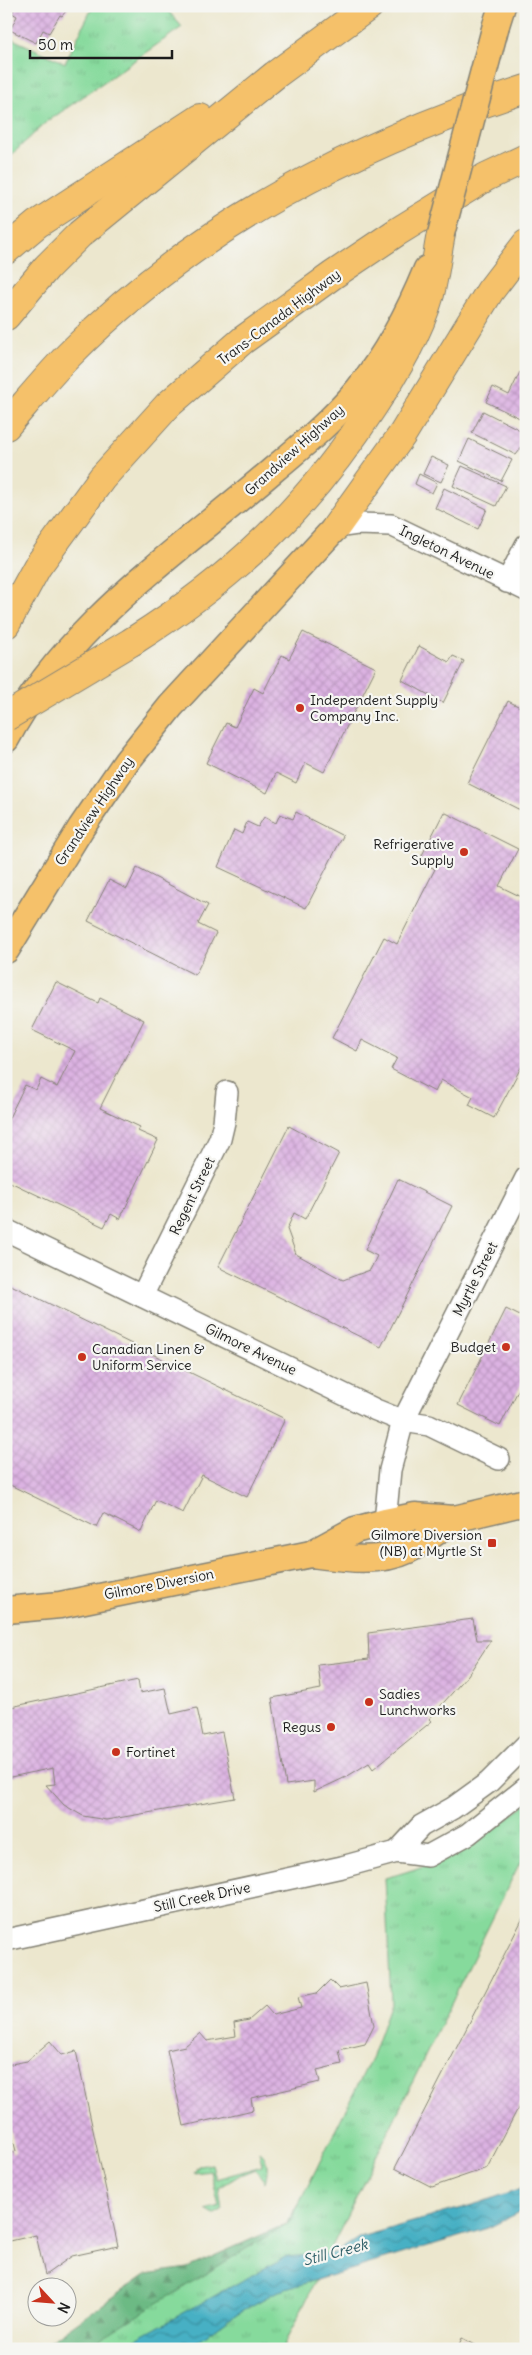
<svg xmlns="http://www.w3.org/2000/svg" width="532" height="2355" font-family="Delius,sans-serif">
	<style>
		.grass { fill: url(#grass-dots); stroke: #517b5c }
		.forest { fill: url(#forest-firs); stroke: #446b50 }
		.park { fill: url(#park-tufts); stroke: #517b5c }
		.water { fill: url(#water-waves); stroke: #316670 }
		.building { fill: url(#building-cross-hatch) }
		.lines { fill: none; stroke-linecap: round; stroke-linejoin: round }
		.minor-casing { stroke: #848275; stroke-width: 24 }
		.major-casing { stroke: #848275; stroke-width: 29 }
		.highway-casing { stroke: #848275; stroke-width: 30 }
		.minor { stroke: #fff; stroke-width: 21 }
		.major { stroke: #f5c16b; stroke-width: 26 }
		.highway { stroke: #f5c16b; stroke-width: 28 }
		.major-bridge-casing { stroke: #848275; stroke-width: 29; stroke-linecap: butt }
		.highway-bridge-casing { stroke: #848275; stroke-width: 30; stroke-linecap: butt }
		.major-bridge { stroke: #f5c16b; stroke-width: 26 }
		.highway-bridge { stroke: #f5c16b; stroke-width: 28 }
		.poi-dot { fill: #c8321e; stroke: #f6f6f2; stroke-width: 2 }
		.labels { text-anchor: middle; dominant-baseline: central; stroke-width: 4.5; stroke-linejoin: round; paint-order: stroke }
		.street-label { font-size: 14px; fill: #1c1c1c; stroke: #f6f6f2 }
		.poi-label { font-size: 14px; fill: #1c1c1c; stroke: #f6f6f2; text-anchor: start }
		.water-label { font-size: 15px; font-style: italic; fill: #2f5f68; stroke: #f6f6f2 }
	</style>
	<defs>
		<pattern id="grass-dots" width="8" height="8" patternUnits="userSpaceOnUse" patternTransform="scale(1.25)"><rect width="8" height="8" fill="#86da9c"/><path d="M2 2h.1M6 6h.1" fill="none" stroke="#73ba86" stroke-width="1.8" stroke-linecap="round"/></pattern>
		<pattern id="forest-firs" width="22" height="20" patternUnits="userSpaceOnUse" patternTransform="scale(1.25)"><rect width="22" height="20" fill="#6cba84"/><path d="M5 1l3.5 6h-7zM16 11l3.5 6h-7z" fill="#58966b"/></pattern>
		<pattern id="park-tufts" width="24" height="20" patternUnits="userSpaceOnUse" patternTransform="scale(1.25)"><rect width="24" height="20" fill="#86da9c"/><path d="M3 7l-1-3M5 7V3M7 7l1-3M15 17l-1-3M17 17v-4M19 17l1-3" fill="none" stroke="#73ba86"/></pattern>
		<pattern id="water-waves" width="16" height="10" patternUnits="userSpaceOnUse" patternTransform="scale(1.25)"><rect width="16" height="10" fill="#46b0c4"/><path d="M0 5q4-4 8 0t8 0" fill="none" stroke="#3a8e9e"/></pattern>
		<pattern id="building-cross-hatch" width="8" height="8" patternUnits="userSpaceOnUse" patternTransform="scale(1.25)"><rect width="8" height="8" fill="#dcb2e2"/><path d="M0 0l8 8M0 8l8-8" fill="none" stroke="#bc98c1"/></pattern>
	</defs>
	<rect width="100%" height="100%" fill="#f6f6f2"/>
	<filter id="ink" filterUnits="userSpaceOnUse"><feTurbulence type="fractalNoise" baseFrequency=".02" numOctaves="2"/><feDisplacementMap in="SourceGraphic" scale="10" xChannelSelector="R" yChannelSelector="G"/><feConvolveMatrix kernelMatrix="1 2 1 2 8 2 1 2 1" color-interpolation-filters="sRGB"/></filter>
	<filter id="wash" filterUnits="userSpaceOnUse"><feTurbulence type="fractalNoise" baseFrequency=".0096" numOctaves="4" result="noise"/><feDisplacementMap in="SourceGraphic" scale="20" xChannelSelector="R" yChannelSelector="G"/><feGaussianBlur stdDeviation="1.12" result="paint"/><feColorMatrix in="noise" values="0 0 0 0 0 0 0 0 0 0 0 0 0 0 0 0 0 1.4 0 .05"/><feComposite in="paint" operator="in"/></filter>
	<g filter="url(#wash)">
		<rect width="100%" height="100%" fill="#ece7ce"/>
		<!-- grass -->
		<path class="grass" d="M259 2151C269 2158 268 2171 265 2182L255 2169 240 2175 219 2188 222 2210 213 2215 205 2210 219 2206 211 2171 194 2173 198 2166 212 2164 216 2179 262 2166Z"/>
		<!-- forest -->
		<polygon class="forest" points="300,2202 285,2257 118,2349 39,2349 146,2274 187,2268 286,2224"/>
		<!-- park -->
		<g class="park">
			<polygon points="93,6 164,6 182,27 44,124 6,160 6,36 65,63"/>
			<path d="M526 1803V1850L282 2349H83L290 2222 372 2056 391 2003 385 1878C439 1864 485 1841 526 1803Z"/>
		</g>
		<!-- water -->
		<polygon class="water" points="526,2184 526,2209 488,2228 276,2292 231,2317 187,2349 118,2349 285,2257 335,2253 360,2237 479,2203 519,2189"/>
		<g id="blocks">
			<!-- building -->
			<g class="building">
				<polygon points="16,6 70,6 62,16 60,15 49,33 43,30 36,43 10,30 17,16 12,13"/>
				<polygon points="520,372 526,374 526,421 486,402 493,387 509,395"/>
				<polygon points="483,411 526,433 526,442 516,455 472,433"/>
				<polygon points="469,439 512,460 501,481 459,461"/>
				<polygon points="431,457 449,465 441,482 423,474"/>
				<polygon points="462,466 506,486 496,506 453,486"/>
				<polygon points="419,474 437,483 432,493 415,484"/>
				<polygon points="444,488 487,509 478,529 435,508"/>
				<polygon points="303,632 376,668 324,772 306,763 296,783 276,773 267,793 206,763 226,723 235,727 254,688 263,693 282,655 289,659"/>
				<polygon points="419,646 449,662 453,656 464,661 443,703 402,680"/>
				<polygon points="508,701 526,710 526,813 467,783"/>
				<polygon points="296,812 343,836 306,908 218,867 234,830 242,834 247,822 258,827 264,817 276,823 280,814 293,819"/>
				<polygon points="444,812 518,849 499,886 526,899 526,1058 494,1118 469,1105 473,1097 441,1080 435,1092 391,1069 397,1058 362,1040 357,1051 332,1038 384,937 397,944 435,869 419,861"/>
				<polygon points="137,868 208,905 198,924 216,933 195,975 88,921 109,880 127,889"/>
				<polygon points="56,982 98,1003 100,998 144,1020 100,1108 140,1127 138,1131 158,1140 120,1219 111,1214 104,1227 6,1180 6,1124 25,1085 36,1090 41,1079 57,1087 75,1051 32,1030"/>
				<polygon points="289,1126 339,1153 305,1219 294,1213 287,1229 296,1254 343,1280 370,1270 377,1256 365,1250 398,1179 452,1206 381,1347 218,1267"/>
				<polygon points="11,1285 285,1419 247,1497 202,1475 183,1513 156,1500 141,1532 103,1513 96,1527 6,1483 6,1295"/>
				<polygon points="506,1309 526,1319 526,1375 500,1426 458,1405"/>
				<polygon points="473,1619 477,1640 491,1640 468,1675 429,1719 432,1721 373,1769 369,1763 346,1777 314,1792 314,1781 286,1785 272,1698 321,1689 318,1665 369,1659 368,1633"/>
				<polygon points="138,1680 140,1693 165,1688 171,1714 197,1708 203,1736 222,1732 235,1798 106,1820 83,1816 64,1805 46,1785 55,1784 53,1768 6,1778 6,1708"/>
				<polygon points="526,1912 526,2093 487,2168 432,2187 395,2168"/>
				<polygon points="330,1980 339,1989 366,1983 374,2026 365,2044 339,2050 342,2064 317,2070 320,2082 251,2098 253,2110 184,2126 167,2050 185,2046 200,2033 207,2041 236,2036 234,2023 249,2020 265,2006 273,2015 301,2008 298,1997 317,1993"/>
				<polygon points="50,2041 62,2055 76,2051 118,2246 72,2256 45,2275 36,2235 6,2242 6,2149 11,2148 12,2153 16,2151 6,2113 6,2065 27,2061"/>
				<polygon points="462,2338 483,2349 457,2349"/>
			</g>
		</g>
	</g>
	<g filter="url(#ink)">
		<use href="#blocks" fill-opacity="0" stroke="#848275" stroke-width="1"/>
		<g class="lines">
			<defs>
				<g id="minor">
					<polyline points="336,527 357,524 391,525 526,590"/>
					<polyline points="507,582 526,545"/>
					<polyline points="6,1230 376,1410 403,1421 429,1425 499,1459"/>
					<polyline points="142,1296 220,1139 224,1122 227,1092"/>
					<polyline points="385,1522 390,1470 403,1421 526,1178"/>
					<polyline points="397,1852 421,1826 453,1808 489,1782 526,1745"/>
					<polyline points="6,1940 342,1867 397,1852 428,1856 468,1834 526,1788"/>
				</g>
				<g id="major">
					<polyline points="496,25 502,6"/>
					<path d="M6 739C66 625 178 552 273 470 303 445 333 420 358 390 388 353 409 313 427 269"/>
					<polyline points="6,950 81,828 127,761 171,706 336,527"/>
					<path d="M311 1554C342 1558 379 1564 408 1550 424 1542 439 1529 454 1519"/>
					<polyline points="6,1610 60,1605 311,1554 355,1530 385,1522 415,1516 454,1519 526,1502"/>
				</g>
				<g id="highway">
					<polyline points="6,250 37,224 200,118"/>
					<polyline points="6,316 47,267 80,234 275,75 369,6"/>
					<path d="M6 426C27 402 47 377 69 355 196 226 355 144 526 89"/>
					<polyline points="336,527 402,435 490,291 526,244"/>
					<polyline points="6,624 37,567 102,478 168,405 243,340 333,275 397,232 486,177 526,158"/>
					<path d="M133 641C234 577 309 507 374 405 396 371 419 333 430 294 435 274 437 254 441 234"/>
				</g>
			</defs>
			<!-- minor casing -->
			<use href="#minor" class="minor-casing"/>
			<!-- major casing -->
			<use href="#major" class="major-casing"/>
			<!-- highway casing -->
			<use href="#highway" class="highway-casing"/>
			<!-- minor -->
			<use href="#minor" class="minor"/>
			<!-- major -->
			<use href="#major" class="major"/>
			<!-- highway -->
			<use href="#highway" class="highway"/>
			<defs>
				<polyline id="major-bridge" points="441,234 496,25"/>
				<polyline id="highway-bridge" points="6,717 133,641"/>
			</defs>
			<!-- major-bridge casing -->
			<use href="#major-bridge" class="major-bridge-casing"/>
			<!-- highway-bridge casing -->
			<use href="#highway-bridge" class="highway-bridge-casing"/>
			<!-- major-bridge -->
			<use href="#major-bridge" class="major-bridge"/>
			<!-- highway-bridge -->
			<use href="#highway-bridge" class="highway-bridge"/>
		</g>
	</g>
	<!-- markers -->
	<g class="poi-dot">
		<circle cx="300" cy="708" r="5"/>
		<circle cx="464" cy="852" r="5"/>
		<circle cx="506" cy="1347" r="5"/>
		<circle cx="82" cy="1357" r="5"/>
		<rect x="487" y="1538" width="10" height="10" rx="2.5"/>
		<circle cx="369" cy="1702" r="5"/>
		<circle cx="331" cy="1727" r="5"/>
		<circle cx="116" cy="1752" r="5"/>
	</g>
	<g class="labels">
		<!-- street labels -->
		<g class="street-label">
			<text transform="translate(279 317) rotate(-37)">Trans-Canada Highway</text>
			<text transform="translate(294 450) rotate(-42)">Grandview Highway</text>
			<text transform="translate(447 552) rotate(26)">Ingleton Avenue</text>
			<text transform="translate(94 811) rotate(-56)">Grandview Highway</text>
			<text transform="translate(192 1196) rotate(-64)">Regent Street</text>
			<text transform="translate(475 1279) rotate(-63)">Myrtle Street</text>
			<text transform="translate(251 1349) rotate(26)">Gilmore Avenue</text>
			<text transform="translate(159 1584) rotate(-11)">Gilmore Diversion</text>
			<text transform="translate(202 1897) rotate(-12)">Still Creek Drive</text>
		</g>
		<!-- poi labels -->
		<g class="poi-label">
			<text x="310" y="700">Independent Supply<tspan x="310" dy="16">Company Inc.</tspan></text>
			<text x="454" y="844" text-anchor="end">Refrigerative<tspan x="454" dy="16">Supply</tspan></text>
			<text x="496" y="1347" text-anchor="end">Budget</text>
			<text x="92" y="1349">Canadian Linen &amp;<tspan x="92" dy="16">Uniform Service</tspan></text>
			<text x="482" y="1535" text-anchor="end">Gilmore Diversion<tspan x="482" dy="16">(NB) at Myrtle St</tspan></text>
			<text x="379" y="1694">Sadies<tspan x="379" dy="16">Lunchworks</tspan></text>
			<text x="321" y="1727" text-anchor="end">Regus</text>
			<text x="126" y="1752">Fortinet</text>
		</g>
		<!-- water labels -->
		<g class="water-label">
			<text transform="translate(335 2252) rotate(-15)">Still Creek</text>
		</g>
	</g>
	<!-- margin -->
	<rect width="532" height="2355" fill="none" stroke="#f6f6f2" stroke-width="25"/>
	<!-- north arrow -->
	<g transform="translate(52 2302) rotate(116)"><circle r="24" fill="#f6f6f2" stroke="#9f9f9c"/>
	<path d="M0-4L9 19L0 12L-9 19Z" fill="#c8321e"/>
	<text y="-8" font-size="14" font-weight="bold" text-anchor="middle" fill="#1c1c1c">N</text>
	</g>
	<!-- scale -->
	<path d="M30 50v8h142v-8" fill="none" stroke="#1c1c1c" stroke-width="2.5"/>
	<text x="38" y="50" font-size="15" fill="#1c1c1c" stroke="#f6f6f2" stroke-width="4" paint-order="stroke">50 m</text>
</svg>
